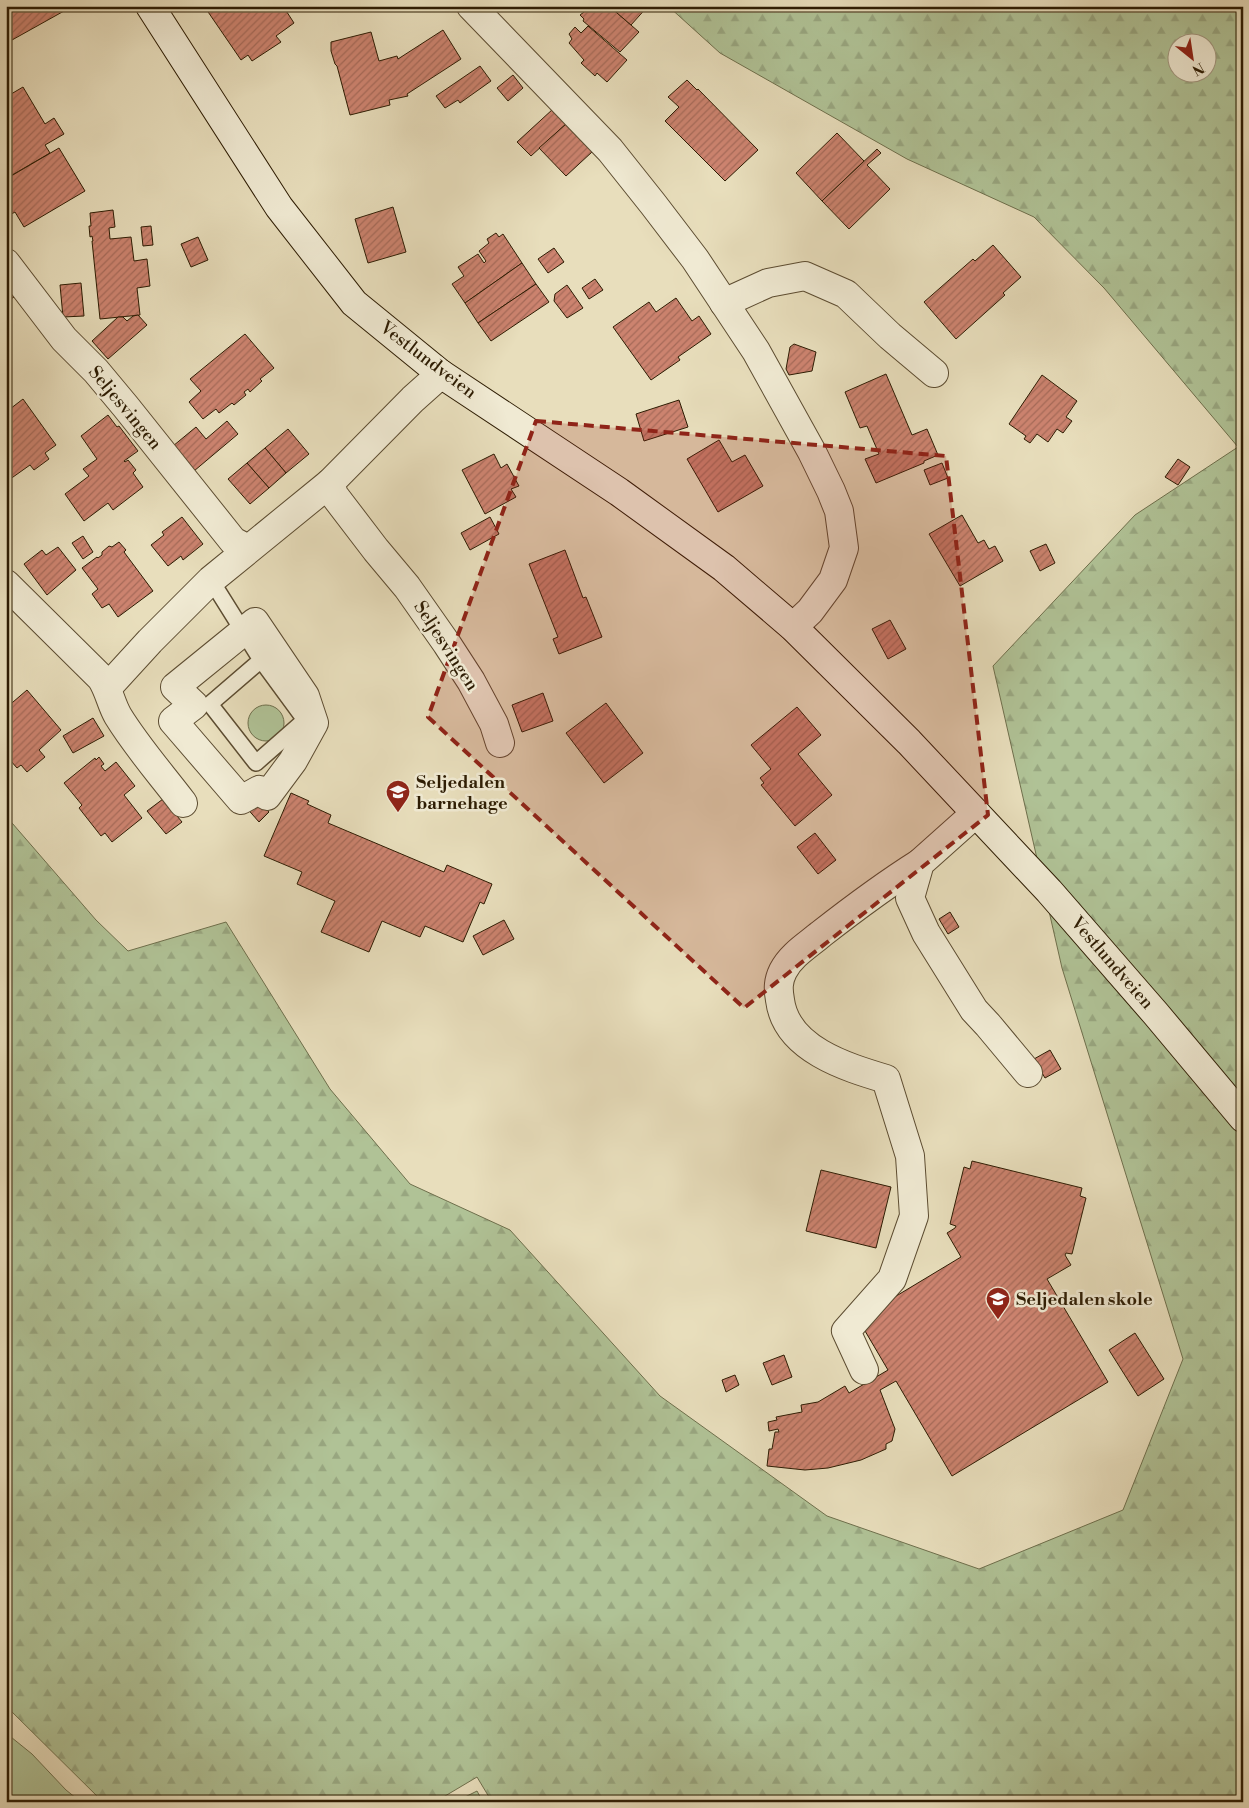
<svg xmlns="http://www.w3.org/2000/svg" width="1249" height="1808" font-family="'Libre Bodoni',serif">
	<style>
		.grass { fill: #b0c296; stroke: #6e6f4c }
		.forest { fill: url(#forest-firs); stroke: #6e6f4c; fill-rule: evenodd }
		.park { fill: url(#park-dots); stroke: #6e6f4c }
		.building { fill: url(#building-hatch); stroke: #2d1c03 }
		.lines { fill: none; stroke-linecap: round; stroke-linejoin: round }
		.service-casing { stroke: #5c4c31; stroke-width: 18 }
		.minor-casing { stroke: #5c4c31; stroke-width: 30 }
		.secondary-casing { stroke: #2d1c03; stroke-width: 30 }
		.service { stroke: #f0ead3; stroke-width: 15 }
		.minor { stroke: #f0ead3; stroke-width: 28 }
		.secondary { stroke: #f0ead3; stroke-width: 28 }
		.marked { fill: #8f2418; fill-opacity: 0.2; stroke: #8f2418; stroke-width: 4; stroke-dasharray: 10 6; stroke-linejoin: round }
		.labels { text-anchor: middle; dominant-baseline: central; stroke-width: 5; stroke-linejoin: round; paint-order: stroke }
		.street-label { font-size: 18px; fill: #2d1c03; stroke: #f0ead3 }
		.poi-label { font-size: 18px; font-weight: bold; fill: #2d1c03; stroke: #f0ead3; text-anchor: start }
	</style>
	<defs>
		<pattern id="forest-firs" width="22" height="20" patternUnits="userSpaceOnUse" patternTransform="scale(1.25)"><rect width="22" height="20" fill="#b0c296"/><path d="M5 1l3.5 6h-7zM16 11l3.5 6h-7z" fill="#98a680"/></pattern>
		<pattern id="park-dots" width="8" height="8" patternUnits="userSpaceOnUse" patternTransform="scale(1.25)"><rect width="8" height="8" fill="#b0c296"/><path d="M2 2h.1M6 6h.1" fill="none" stroke="#98a680" stroke-width="1.8" stroke-linecap="round"/></pattern>
		<pattern id="building-hatch" width="6" height="6" patternUnits="userSpaceOnUse" patternTransform="scale(1.25)"><rect width="6" height="6" fill="#cc836f"/><path d="M-1 1l2-2M0 6l6-6M5 7l2-2" fill="none" stroke="#a66a59"/></pattern>
	</defs>
	<rect width="100%" height="100%" fill="#e8debc"/>
	<filter id="stains"><feTurbulence type="fractalNoise" baseFrequency=".004" numOctaves="4"/><feColorMatrix values="0 0 0 0 .2 0 0 0 0 .09 0 0 0 0 .02 0 0 0 .5 -.17"/></filter>
	<radialGradient id="worn" r=".72"><stop offset=".6" stop-color="#630" stop-opacity="0"/><stop offset="1" stop-color="#630" stop-opacity=".3"/></radialGradient>
	<!-- grass -->
	<g class="grass">
		<circle cx="266" cy="723" r="18"/>
		<polygon points="6,1733 32,1754 66,1790 81,1802 6,1802"/>
	</g>
	<!-- forest -->
	<path class="forest" d="M668 6H1243V1802H492L477 1777 435 1802H103L6 1706V816L96 920 128 951 226 922 330 1089 410 1184 510 1230 660 1396 827 1516 979 1569 1123 1510 1183 1359 1062 968 993 666 1135 515 1238 447 1104 288 1034 217 907 159 720 53ZM1176 42H1206V72H1176Z"/>
	<!-- park -->
	<polygon class="park" points="477,1791 483,1802 455,1802"/>
	<!-- building -->
	<g class="building">
		<polygon points="6,6 61,6 64,11 12,40 6,29"/>
		<polygon points="204,6 283,6 294,23 276,36 281,42 252,61 248,55 241,60"/>
		<polygon points="580,6 609,6 639,32 620,52 583,21 584,19 580,15 584,12"/>
		<polygon points="609,6 648,6 631,25"/>
		<polygon points="588,26 627,60 607,82 597,73 595,76 581,63 584,60 569,43 572,39 569,34 575,27 581,33"/>
		<polygon points="443,30 461,59 407,94 408,96 389,100 390,105 350,115 337,66 335,64 331,51 331,42 371,32 379,61 397,56 398,59"/>
		<polygon points="480,66 491,81 460,103 458,100 445,108 436,96"/>
		<polygon points="513,75 523,88 508,101 497,88"/>
		<polygon points="687,80 697,90 698,89 758,150 725,181 665,121 679,107 668,97"/>
		<polygon points="23,87 45,124 54,118 64,134 45,145 50,153 7,178 6,97"/>
		<polygon points="553,109 566,124 531,156 517,142"/>
		<polygon points="566,124 592,152 566,176 539,148"/>
		<polygon points="837,133 864,161 822,201 796,173"/>
		<polygon points="59,148 85,191 24,227 15,212 8,216 6,213 6,179"/>
		<polygon points="877,149 881,153 867,165 890,189 849,229 822,201"/>
		<polygon points="393,207 406,252 368,263 355,219"/>
		<polygon points="113,210 115,227 109,228 110,239 131,237 134,261 147,259 150,286 137,288 140,315 100,319 92,241 93,241 92,236 90,237 89,226 91,226 90,213"/>
		<polygon points="151,226 153,245 143,246 141,227"/>
		<polygon points="496,233 499,237 503,234 522,263 465,303 452,284 464,276 458,267 478,254 484,263 486,261 479,251 489,243 487,239"/>
		<polygon points="198,237 208,260 191,267 181,244"/>
		<polygon points="993,245 1021,277 1003,293 1005,295 956,339 924,302 973,259 975,261"/>
		<polygon points="554,248 564,262 548,273 538,259"/>
		<polygon points="522,263 536,284 478,323 465,303"/>
		<polygon points="595,279 603,290 589,299 582,288"/>
		<polygon points="81,283 84,316 63,317 60,285"/>
		<polygon points="536,284 549,302 491,341 478,323"/>
		<polygon points="6,285 14,297 6,302"/>
		<polygon points="567,285 583,308 567,318 554,301 555,294"/>
		<polygon points="676,298 692,321 699,316 711,334 678,357 680,360 651,380 613,327 649,302 656,312"/>
		<polygon points="138,315 147,325 108,359 92,341 118,317 123,317 127,321 133,316"/>
		<polygon points="245,334 274,368 260,379 262,381 250,392 248,389 244,392 246,395 234,405 232,403 219,413 216,409 203,419 189,402 201,391 190,379"/>
		<polygon points="794,344 816,352 812,371 789,375 786,369 790,347"/>
		<polygon points="886,374 912,435 927,429 938,455 924,461 924,463 876,483 865,459 879,454 867,426 860,428 845,392"/>
		<polygon points="1042,375 1077,401 1066,417 1072,421 1063,433 1057,429 1048,442 1037,434 1030,443 1024,439 1026,436 1009,424"/>
		<polygon points="23,399 56,445 45,453 49,459 34,470 30,465 6,482 6,448 9,446 6,442 6,412"/>
		<polygon points="679,400 688,427 644,441 636,414"/>
		<polygon points="108,415 117,427 119,426 138,451 124,461 125,462 128,460 136,470 133,473 143,487 113,510 108,503 84,521 65,494 89,476 83,469 97,459 81,436"/>
		<polygon points="227,421 238,434 194,471 173,446 196,427 206,439"/>
		<polygon points="288,429 309,454 286,473 265,448"/>
		<polygon points="719,440 732,462 745,455 763,486 718,512 687,459"/>
		<polygon points="265,448 286,473 269,488 247,463"/>
		<polygon points="494,454 501,468 507,464 519,486 511,489 516,497 485,514 462,470"/>
		<polygon points="1178,459 1190,467 1178,485 1165,477"/>
		<polygon points="247,463 269,488 250,504 228,479"/>
		<polygon points="942,463 948,478 930,485 924,470"/>
		<polygon points="962,515 978,543 984,540 989,549 995,546 1003,561 960,586 929,534"/>
		<polygon points="182,517 203,544 183,560 181,556 168,566 151,545 164,535 162,532"/>
		<polygon points="490,517 499,534 470,550 461,533"/>
		<polygon points="83,536 93,552 83,559 72,543"/>
		<polygon points="119,542 126,550 124,552 153,591 118,617 109,604 102,608 92,594 98,589 82,568 97,557 98,558 102,555 102,552 109,546 112,547"/>
		<polygon points="1046,544 1055,563 1040,571 1030,551"/>
		<polygon points="58,547 76,570 47,595 24,564 42,550 46,555"/>
		<polygon points="565,550 583,598 586,597 602,637 559,654 553,639 558,637 529,564"/>
		<polygon points="890,620 906,649 888,659 872,629"/>
		<polygon points="27,690 61,730 39,750 45,757 27,772 21,765 17,768 10,760 6,764 6,708"/>
		<polygon points="543,693 553,721 522,732 512,705"/>
		<polygon points="606,703 643,753 604,783 566,733"/>
		<polygon points="797,707 821,735 798,754 832,795 795,826 761,785 764,783 760,778 771,769 751,745"/>
		<polygon points="93,718 104,736 73,753 63,736"/>
		<polygon points="99,757 104,764 101,766 105,771 116,762 135,786 124,795 142,818 112,842 105,833 101,836 79,808 82,805 64,783 95,758 96,760"/>
		<polygon points="291,793 309,801 307,804 331,815 328,823 444,872 447,865 492,884 484,904 480,902 463,942 425,926 420,937 382,921 369,952 321,932 335,901 297,884 302,872 264,856"/>
		<polygon points="256,797 269,812 259,822 245,806"/>
		<polygon points="163,799 182,822 166,834 147,811"/>
		<polygon points="815,833 836,860 818,874 797,847"/>
		<polygon points="950,912 959,927 948,934 939,919"/>
		<polygon points="504,920 514,939 483,955 473,936"/>
		<polygon points="1050,1050 1061,1069 1045,1078 1034,1059"/>
		<polygon points="972,1161 1082,1188 1080,1196 1086,1198 1072,1254 1066,1253 1065,1255 1071,1265 1047,1279 1108,1382 952,1476 896,1381 880,1390 895,1429 892,1441 886,1444 886,1449 861,1460 828,1468 805,1470 767,1466 769,1449 772,1449 775,1432 779,1432 778,1429 769,1431 768,1422 777,1420 776,1417 802,1412 801,1405 818,1402 845,1386 849,1393 888,1370 858,1319 961,1257 947,1233 955,1228 956,1226 950,1224 964,1167 970,1169"/>
		<polygon points="821,1170 891,1187 876,1248 806,1231"/>
		<polygon points="1135,1333 1164,1379 1138,1396 1109,1350"/>
		<polygon points="784,1355 792,1377 772,1385 763,1363"/>
		<polygon points="735,1375 739,1385 726,1392 722,1380"/>
	</g>
	<g class="lines">
		<defs>
			<polyline id="service" points="211,580 261,660 210,704 256,763 305,720 261,660"/>
			<g id="minor">
				<polyline points="471,6 610,150 653,204 695,259 756,351 812,452 831,491 839,511 844,548 833,580 810,611 793,627"/>
				<polyline points="6,263 64,339 96,371 126,407 233,541 248,549"/>
				<polyline points="724,303 768,283 805,276 846,294 890,336 934,373"/>
				<polyline points="330,483 334,495 376,550 407,587 447,644 471,681 494,724 500,743"/>
				<path d="M6 584 101 678C109 690 111 704 118 716 137 747 161 774 183 803"/>
				<polygon points="255,622 305,696 314,723 293,761 267,796 259,790 241,800 173,721 194,705 175,687"/>
				<polyline points="107,688 150,641 211,580 330,483 413,399 441,374"/>
				<polyline points="976,813 920,863 910,898 926,933 974,1010 988,1025 1028,1073"/>
				<path d="M864 1370 846 1331 892 1279 914 1216 910 1156 886 1079C846 1067 786 1049 780 1000 778 989 778 981 783 971 791 955 808 945 821 934 853 909 885 885 920 863"/>
			</g>
			<polyline id="secondary" points="150,6 279,207 354,303 441,374 619,492 724,568 793,627 909,742 1049,891 1156,1014 1243,1118"/>
		</defs>
		<!-- service casing -->
		<use href="#service" class="service-casing"/>
		<!-- minor casing -->
		<use href="#minor" class="minor-casing"/>
		<!-- secondary casing -->
		<use href="#secondary" class="secondary-casing"/>
		<!-- service -->
		<use href="#service" class="service"/>
		<!-- minor -->
		<use href="#minor" class="minor"/>
		<!-- secondary -->
		<use href="#secondary" class="secondary"/>
	</g>
	<!-- marked area -->
	<path class="marked" d="M536 421 946 456 988 815 744 1008 428 717Z"/>
	<!-- icons -->
	<defs>
		<symbol id="school-pin" viewBox="-11 -11 22 30"><path d="M0 17L-7.5 6A9.5 9.5 0 1 1 7.5 6Z" fill="#8f2418" stroke="#f0ead3"/><path d="M0-5L7-2L0 1L-7-2ZM-4 1L0 2.5L4 1V4Q0 6-4 4Z" fill="#fff"/></symbol>
	</defs>
	<g fill-rule="evenodd">
		<use href="#school-pin" x="384" y="778" width="28" height="38"/>
		<use href="#school-pin" x="984" y="1285" width="28" height="38"/>
	</g>
	<g class="labels">
		<!-- street labels -->
		<g class="street-label">
			<text transform="translate(428 360) rotate(37)">Vestlundveien</text>
			<text transform="translate(125 408) rotate(50)">Seljesvingen</text>
			<text transform="translate(446 646) rotate(57)">Seljesvingen</text>
			<text transform="translate(1112 963) rotate(49)">Vestlundveien</text>
		</g>
		<!-- poi labels -->
		<g class="poi-label">
			<text x="416" y="782">Seljedalen<tspan x="416" dy="21">barnehage</tspan></text>
			<text x="1016" y="1299">Seljedalen skole</text>
		</g>
	</g>
	<!-- margin -->
	<rect width="1249" height="1808" fill="none" stroke="#e8debc" stroke-width="25"/>
	<rect x="8" y="8" width="1234" height="1793" fill="none" stroke="#2d1c03" stroke-width="2.5"/>
	<rect x="12" y="12" width="1224" height="1783" fill="none" stroke="#2d1c03"/>
	<!-- north arrow -->
	<g transform="translate(1192 58) rotate(150)"><circle r="24" fill="#f0ead3" stroke="#a29880"/>
	<path d="M0-4L9 19L0 12L-9 19Z" fill="#8f2418"/>
	<text y="-8" font-size="14" font-weight="bold" text-anchor="middle" fill="#2d1c03">N</text>
	</g>
	<rect width="100%" height="100%" filter="url(#stains)"/>
	<rect width="100%" height="100%" fill="url(#worn)"/>
</svg>
